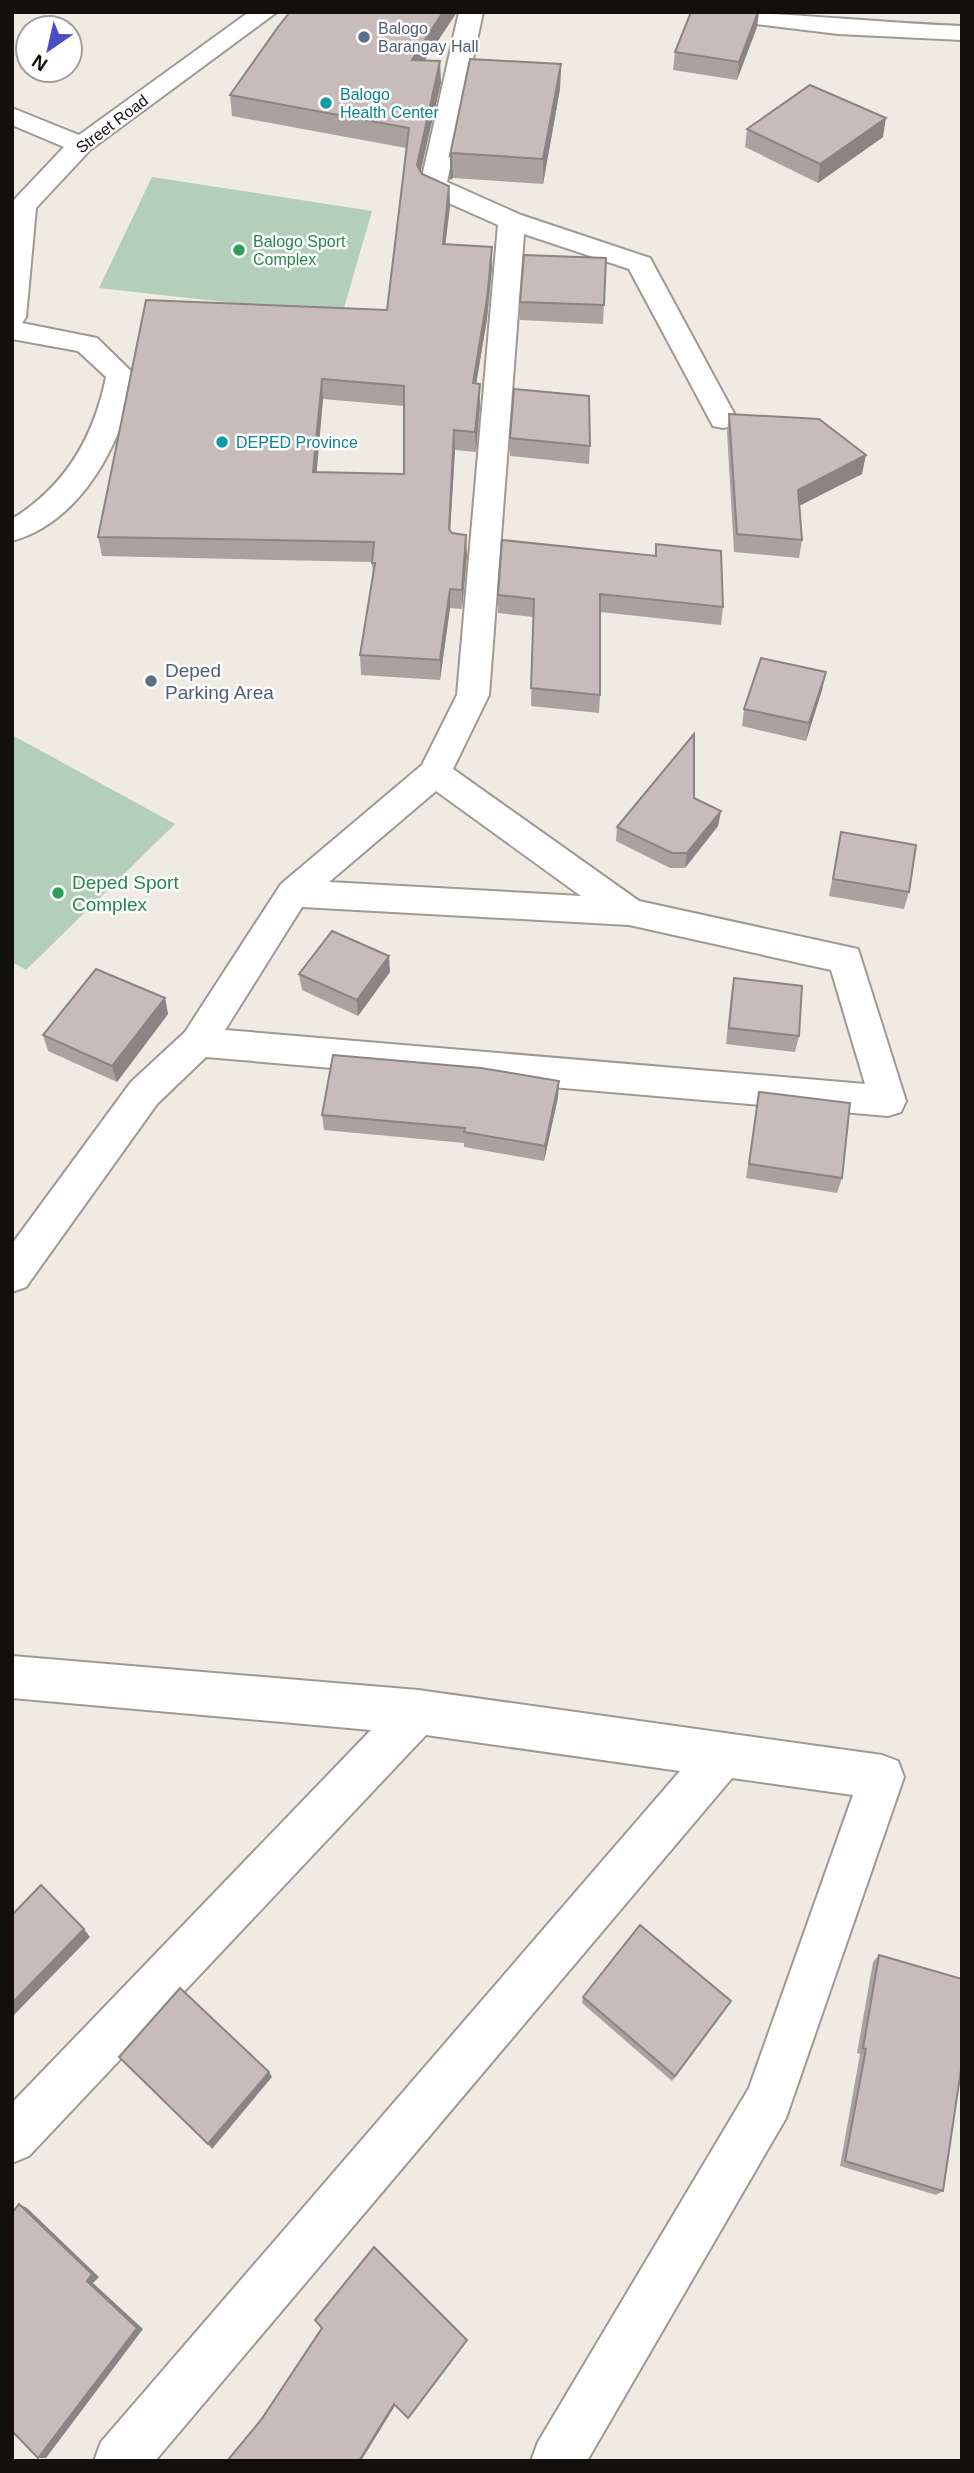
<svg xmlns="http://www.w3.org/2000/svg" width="974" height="2473" font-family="Arial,sans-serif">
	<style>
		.green { fill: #b3cfb9 }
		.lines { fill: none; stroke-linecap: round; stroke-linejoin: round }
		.minor-casing { stroke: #9e9a92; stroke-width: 4 }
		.major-casing { stroke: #9e9a92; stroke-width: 4 }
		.minor { fill: #fff; fill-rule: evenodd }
		.major { fill: #fff; fill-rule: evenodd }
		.wall { fill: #aba2a0; fill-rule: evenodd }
		.shaded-wall { fill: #8b8482 }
		.building { fill: #c7bcba; stroke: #8b8482; stroke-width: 2; fill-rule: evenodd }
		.service-dot { fill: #5c6f8a; stroke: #fff; stroke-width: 2.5 }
		.culture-dot { fill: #0f9aa8; stroke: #fff; stroke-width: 2.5 }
		.leisure-dot { fill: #2e9e5b; stroke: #fff; stroke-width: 2.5 }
		.labels { text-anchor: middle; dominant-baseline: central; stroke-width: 5; stroke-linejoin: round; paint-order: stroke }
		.far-service-label { font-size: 16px; fill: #4e5e75; stroke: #fff; text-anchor: start }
		.far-culture-label { font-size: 16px; fill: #0d838f; stroke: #fff; text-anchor: start }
		.far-street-label { font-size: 16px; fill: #12100d; stroke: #fff }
		.far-leisure-label { font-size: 16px; fill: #27864d; stroke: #fff; text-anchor: start }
		.service-label { font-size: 19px; fill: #4e5e75; stroke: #fff; text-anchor: start }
		.leisure-label { font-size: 19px; fill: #27864d; stroke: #fff; text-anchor: start }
	</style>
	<rect width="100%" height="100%" fill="#f0ebe2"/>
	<!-- green -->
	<g class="green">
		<polygon points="152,177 372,211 342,315 99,288"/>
		<polygon points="12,735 175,824 26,970 12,962"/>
	</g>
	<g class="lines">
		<defs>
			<g id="minor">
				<path d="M249 12H277L90 150 36 208 26 317 22 323 97 338 135 375C123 441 83 521 12 541V519C66 486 94 437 106 377L78 351 12 339V202L64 147 12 125V108L79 135Z"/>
				<path d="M459 12H483L447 182 521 215 650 258 737 419 733 426 723 428 713 426 629 269 524 234 489 695 453 769 639 901 858 949 906 1101 901 1112 888 1116 206 1057 157 1104 26 1287 12 1292V1244L131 1082 185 1032 281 884 422 765 457 695 498 225 424 192 420 186ZM436 791 581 896 329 882ZM302 907 629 925 831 970 865 1084 225 1030Z"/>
				<polygon points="12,1656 418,1690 882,1755 898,1761 904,1777 786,2118 587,2461 531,2461 538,2442 749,2088 853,1795 732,1778 155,2461 94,2461 101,2442 680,1771 426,1735 29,2156 12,2163 12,2103 371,1730 12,1698"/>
			</g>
			<path id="major" d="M702 12C789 12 875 23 962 26V40L838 34 714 19 705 17Z"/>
		</defs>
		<!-- minor casing -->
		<use href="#minor" class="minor-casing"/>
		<!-- major casing -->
		<use href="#major" class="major-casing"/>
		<!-- minor -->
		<use href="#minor" class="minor"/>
		<!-- major -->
		<use href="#major" class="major"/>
	</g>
	<!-- wall -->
	<g class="wall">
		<path d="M290 12H457L425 60 441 82 421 171 422 174 449 186 450 206 445 244 492 267 487 319 476 383 480 404 476 452 455 450 450 531 467 555 462 609 450 608 440 680 361 675 360 655 373 577 372 562 102 556 98 537 387 310 406 148 232 116 230 95ZM323 399 404 406V474L316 472Z"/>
		<polygon points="757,27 737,80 673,70 675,52"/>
		<polygon points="561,64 560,89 543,184 453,178 450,180 450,155"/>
		<polygon points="747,129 883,137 818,183 745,147"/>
		<polygon points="606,258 603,324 520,320 520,302"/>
		<polygon points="729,414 862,474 799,506 802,540 799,558 734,552 727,432"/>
		<polygon points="510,438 590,446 589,464 510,456"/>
		<polygon points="656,544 723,607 721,625 600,612 600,695 599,713 531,706 533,617 498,613 498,595 655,556"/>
		<polygon points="826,672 822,690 806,741 742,726 744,709"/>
		<polygon points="721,811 718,826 685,868 670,868 616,841 617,827"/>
		<polygon points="841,832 909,892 904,909 829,896"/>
		<polygon points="390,972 358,1016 302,990 299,974"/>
		<polygon points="734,978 799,1036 795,1052 726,1044 731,994"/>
		<polygon points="165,998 168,1014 117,1082 48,1051 43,1035"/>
		<polygon points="559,1081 558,1097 544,1161 464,1147 464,1143 324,1130 322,1115"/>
		<polygon points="759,1092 842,1178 837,1193 746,1178"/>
		<polygon points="879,1955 943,2191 936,2195 840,2166 860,2054 857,2053 873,1962"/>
		<polygon points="583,1997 731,2001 672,2081 582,2003"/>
	</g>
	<!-- shaded-wall -->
	<g class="shaded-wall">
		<polygon points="443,12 457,12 412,80 412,60"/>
		<polygon points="758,12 759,12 757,27 737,80 739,62"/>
		<polygon points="440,61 441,82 417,185 417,165"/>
		<polygon points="561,64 560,89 543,184 543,159"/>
		<polygon points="886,118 883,137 818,183 820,164"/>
		<polygon points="452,153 453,178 450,180 450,155"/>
		<polygon points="449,186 450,206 443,264 443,244"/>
		<polygon points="492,247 492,267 487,319 473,403 473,383"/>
		<polygon points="322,379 323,399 315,492 313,472"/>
		<polygon points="480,384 480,404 476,452 475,432"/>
		<polygon points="454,430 455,450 449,549 449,529"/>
		<polygon points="866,455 862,474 795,508 798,490"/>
		<polygon points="466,535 467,555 462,609 462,590"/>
		<polygon points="450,589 450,608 440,680 440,660"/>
		<polygon points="826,672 822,690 806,741 809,723"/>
		<polygon points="721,811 718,826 685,868 687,853"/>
		<polygon points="389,956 390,972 358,1016 357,1000"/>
		<polygon points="165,998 168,1014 117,1082 112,1066"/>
		<polygon points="559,1081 558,1097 544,1161 545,1146"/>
		<polygon points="84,1929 90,1937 12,2017 12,2003"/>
		<polygon points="731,2001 727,2007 672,2081 675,2076"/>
		<polygon points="269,2072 272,2077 212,2149 208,2144"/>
		<polygon points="19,2204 27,2208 99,2277 93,2283 143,2329 46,2458 38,2458 87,2281"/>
		<polygon points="467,2340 467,2341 409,2418 408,2418"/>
		<polygon points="394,2404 396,2404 361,2461 359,2461"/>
	</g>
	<!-- building -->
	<g class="building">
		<path d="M290 12H443L412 60 440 61 417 165 422 174 449 186 443 244 492 247 487 299 473 383 480 384 475 432 454 430 449 529 452 533 466 535 462 590 450 589 440 660 360 655 375 563H372L374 542 98 537 146 300 387 310 409 128 230 95 278 27ZM322 379 404 386V474L313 472Z"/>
		<polygon points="691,12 758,12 739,62 675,52"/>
		<polygon points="470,59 561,64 543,159 452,153 450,155"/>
		<polygon points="810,85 886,118 820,164 747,129"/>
		<polygon points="524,255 606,258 604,305 520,302"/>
		<polygon points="514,389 589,396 590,446 510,438"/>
		<polygon points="729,414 819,419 866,455 798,490 802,540 737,534"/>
		<polygon points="502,540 656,556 656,544 721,551 723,607 600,594 600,695 531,688 534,599 498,595"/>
		<polygon points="761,658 826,672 809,723 744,709"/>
		<polygon points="694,734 694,798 721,811 687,853 672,853 617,827"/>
		<polygon points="841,832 916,845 909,892 833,879"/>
		<polygon points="332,931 389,956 357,1000 299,974"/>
		<polygon points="96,969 165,998 112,1066 43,1035"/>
		<polygon points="734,978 802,986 799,1036 729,1028"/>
		<polygon points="333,1055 481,1068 559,1081 545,1146 464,1132 465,1128 322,1115"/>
		<polygon points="759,1092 850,1103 842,1178 749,1164"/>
		<polygon points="41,1885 84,1929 12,2003 12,1915"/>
		<polygon points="640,1925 731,2001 675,2076 583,1997"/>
		<polygon points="879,1955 962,1979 962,2063 943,2191 845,2161 866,2049 863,2048"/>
		<polygon points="180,1988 269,2072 208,2144 119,2057"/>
		<polygon points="19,2204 92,2274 87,2281 137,2328 38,2458 12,2431 12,2213"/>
		<polygon points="374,2247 467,2340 408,2418 394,2404 359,2461 227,2461 261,2420 322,2328 315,2320"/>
	</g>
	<!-- markers -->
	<g class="service-dot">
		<circle cx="364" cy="37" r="7"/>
		<circle cx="151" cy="681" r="7"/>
	</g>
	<g class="culture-dot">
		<circle cx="326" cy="103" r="7"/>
		<circle cx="222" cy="442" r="7"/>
	</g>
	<g class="leisure-dot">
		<circle cx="239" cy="250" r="7"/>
		<circle cx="58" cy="893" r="7"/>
	</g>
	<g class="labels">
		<!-- far-service labels -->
		<g class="far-service-label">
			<text x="378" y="28">Balogo<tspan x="378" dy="18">Barangay Hall</tspan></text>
		</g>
		<!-- far-culture labels -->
		<g class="far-culture-label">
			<text x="340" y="94">Balogo<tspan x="340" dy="18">Health Center</tspan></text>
			<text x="236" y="442">DEPED Province</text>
		</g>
		<!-- far-street labels -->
		<g class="far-street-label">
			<text transform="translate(112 124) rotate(-37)">Street Road</text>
		</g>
		<!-- far-leisure labels -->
		<g class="far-leisure-label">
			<text x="253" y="241">Balogo Sport<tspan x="253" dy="18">Complex</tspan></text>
		</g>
		<!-- service labels -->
		<g class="service-label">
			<text x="165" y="670">Deped<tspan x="165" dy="22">Parking Area</tspan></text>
		</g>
		<!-- leisure labels -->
		<g class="leisure-label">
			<text x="72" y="882">Deped Sport<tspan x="72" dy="22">Complex</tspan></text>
		</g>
	</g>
	<!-- border -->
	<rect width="974" height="2473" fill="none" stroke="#12100d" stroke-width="28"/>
	<!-- north arrow -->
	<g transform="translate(49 49) rotate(214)"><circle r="33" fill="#ffffff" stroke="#a09f9e" stroke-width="2"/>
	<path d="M0-5L12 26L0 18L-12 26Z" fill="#4a4dc3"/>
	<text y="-10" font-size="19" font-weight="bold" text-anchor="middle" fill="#12100d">N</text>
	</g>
</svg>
